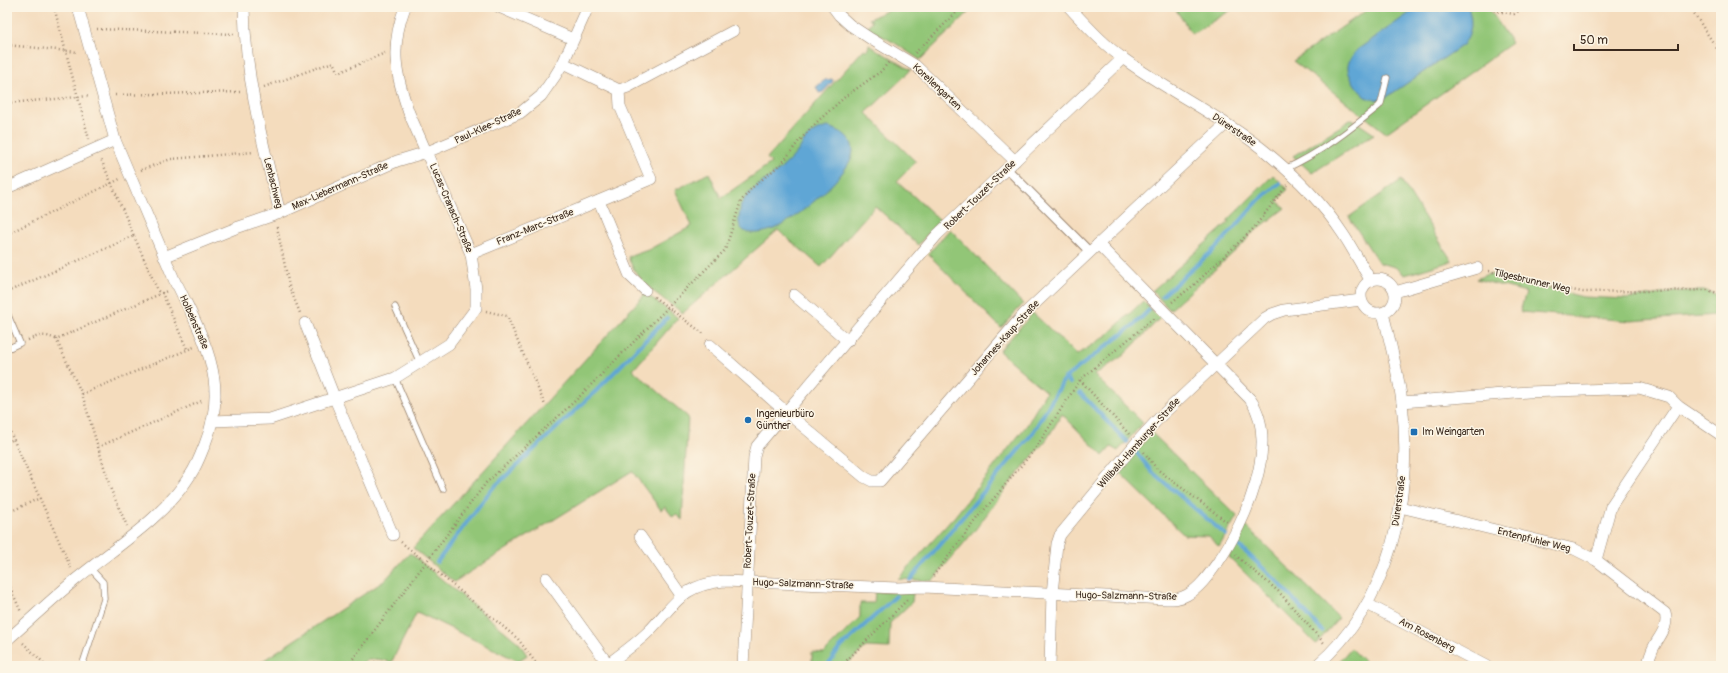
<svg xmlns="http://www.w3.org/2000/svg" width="1728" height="673" font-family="Pangolin,sans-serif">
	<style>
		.green { fill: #92c677; stroke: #66784a }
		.water { fill: #5ea6d5; stroke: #4c687a }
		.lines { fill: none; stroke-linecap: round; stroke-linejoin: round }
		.stream { stroke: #5ea6d5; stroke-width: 4 }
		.service-casing { stroke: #98836e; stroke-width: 7 }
		.pedestrian-casing { stroke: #98836e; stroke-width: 10 }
		.minor-casing { stroke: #98836e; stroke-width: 12 }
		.path { stroke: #98836e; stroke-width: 2.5; stroke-dasharray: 1 3; stroke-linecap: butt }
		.service { stroke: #fff; stroke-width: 5.5 }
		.pedestrian { stroke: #fff; stroke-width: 8 }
		.minor { stroke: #fff; stroke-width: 11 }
		.poi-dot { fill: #1f6fb2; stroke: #fcf5e5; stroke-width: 1.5 }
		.labels { text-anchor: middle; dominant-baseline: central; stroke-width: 3; stroke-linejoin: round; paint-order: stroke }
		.street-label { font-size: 10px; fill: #3b2a1e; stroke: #fcf5e5 }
		.poi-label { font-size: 10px; fill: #3b2a1e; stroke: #fcf5e5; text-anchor: start }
	</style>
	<rect width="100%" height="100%" fill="#fcf5e5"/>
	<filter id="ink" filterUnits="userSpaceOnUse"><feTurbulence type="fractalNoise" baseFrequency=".025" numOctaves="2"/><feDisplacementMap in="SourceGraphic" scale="8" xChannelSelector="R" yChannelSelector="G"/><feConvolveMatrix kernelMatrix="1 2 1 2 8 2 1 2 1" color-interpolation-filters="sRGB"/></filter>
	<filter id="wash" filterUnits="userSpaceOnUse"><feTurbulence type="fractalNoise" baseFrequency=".012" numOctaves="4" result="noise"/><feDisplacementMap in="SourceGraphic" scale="16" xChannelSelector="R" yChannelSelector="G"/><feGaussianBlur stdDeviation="0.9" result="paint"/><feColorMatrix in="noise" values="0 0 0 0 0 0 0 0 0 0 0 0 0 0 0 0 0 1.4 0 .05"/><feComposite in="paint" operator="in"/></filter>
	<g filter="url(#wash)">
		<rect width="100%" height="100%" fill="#f4dcbd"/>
		<!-- green -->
		<g class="green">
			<polygon points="895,7 974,7 920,60 895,43 867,28 872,21 869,19"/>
			<polygon points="1174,7 1236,7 1192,34"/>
			<polygon points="1371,7 1488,7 1512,43 1386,133 1293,61"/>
			<path d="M869 45 911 70 866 113 916 162 897 181 940 220 918 245 875 206 821 267 778 230 683 313C661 297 638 284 628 257L648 250 692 226 675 190 709 173 721 198 771 163 767 158 864 49 867 51Z"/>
			<polygon points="1352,119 1374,134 1312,173 1293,156"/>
			<polygon points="1273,175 1288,189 1277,201 1285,208 1250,235 1243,244 1170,310 1152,291 1228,223 1228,220"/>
			<polygon points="1401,180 1452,261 1405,275 1395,267 1379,263 1349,217"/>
			<polygon points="950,229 1023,304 1001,328 928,254"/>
			<polygon points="1488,274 1583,297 1627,299 1681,291 1706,291 1721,296 1721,324 1716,315 1630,321 1520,312 1526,292 1476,279"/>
			<polygon points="644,292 678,318 633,370 688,417 682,520 676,514 673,517 665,507 661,510 632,471 454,582 413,548 644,295"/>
			<polygon points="1143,301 1160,318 1124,355 1094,375 1143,423 1118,451 1111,447 1103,456 1062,414 1047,439 1014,478 975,530 932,581 898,579 955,516 1027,425 1046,392 999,351 1033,313 1077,355 1107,335"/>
			<polygon points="1152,433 1237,516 1219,547 1209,536 1184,535 1119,472"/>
			<polygon points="1246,526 1339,618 1316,644 1229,557"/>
			<path d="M410 553 519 643 527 655 518 661 417 612 391 663C378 657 368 658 357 666H255L384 581Z"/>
			<polygon points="875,592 913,593 912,602 890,623 889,648 866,647 845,666 812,666 812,652 824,653 860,617 860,603 874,603"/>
			<polygon points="1351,648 1369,666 1341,666 1338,663"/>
		</g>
		<!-- water -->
		<g class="water">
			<path d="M1418 7H1468C1473 22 1472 32 1463 45L1384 99C1378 100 1374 100 1368 98 1361 95 1349 78 1348 70 1347 62 1352 56 1357 50Z"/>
			<polygon points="832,79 833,81 823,92 819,93 816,87 825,80"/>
			<path d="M828 127C839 130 852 136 853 150 854 172 795 220 776 228 763 234 736 239 739 217 740 213 740 208 741 205 750 186 773 178 786 164 790 160 795 155 798 151 801 147 803 141 807 138 813 131 819 129 828 127Z"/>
		</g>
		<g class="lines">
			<!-- stream -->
			<g class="stream">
				<polyline points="1162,296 1219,245 1260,199 1280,183"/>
				<polyline points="1065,378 1070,383"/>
				<polyline points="1080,393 1127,442"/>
				<polyline points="1137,453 1152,472 1226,535"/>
				<polyline points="1238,545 1278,582 1322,631"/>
				<polyline points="437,562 491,490 597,390 667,318"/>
				<polyline points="910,580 1032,434 1065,378 1135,324 1149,310"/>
				<polyline points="827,666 839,649 896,596"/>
			</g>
		</g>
	</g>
	<g filter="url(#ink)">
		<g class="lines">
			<defs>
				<g id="service">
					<path d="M1285 169C1320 153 1350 130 1379 106L1381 103 1387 78"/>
					<polyline points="395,307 420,363"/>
					<polyline points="7,313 20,343 7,349"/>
					<polyline points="395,378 443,489"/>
					<polyline points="82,666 104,599 103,582 91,569"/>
				</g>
				<polyline id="pedestrian" points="1007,169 1090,252"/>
				<g id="minor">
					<path d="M244 7C245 77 263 145 280 213"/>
					<polyline points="499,7 573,39"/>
					<polyline points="833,7 839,15 850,25 871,39 916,66 1015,161"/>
					<path d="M1069 7C1086 25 1104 45 1124 59 1168 91 1219 115 1261 148 1291 172 1322 202 1343 234 1353 249 1361 265 1371 281"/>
					<polyline points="563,63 619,90 628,87 733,31"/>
					<polyline points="7,188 115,140"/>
					<polyline points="599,201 630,276 645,290"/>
					<polyline points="471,254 651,179 620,106 619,90"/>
					<polyline points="164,257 236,228 280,213 397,161 427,152 520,113 541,96 555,76 563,63 588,7"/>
					<circle cx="1378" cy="296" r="17"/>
					<polyline points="1395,292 1477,268"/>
					<polyline points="794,295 848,341"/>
					<polyline points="305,323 335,399 393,535"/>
					<polyline points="710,345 786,412 864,477 872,481 880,481 1024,314 1226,124"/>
					<polyline points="1402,402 1528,392 1639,388 1669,397 1678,406 1721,435"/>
					<path d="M212 421 270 419 395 378 449 344 476 308V289L471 254 409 113C395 73 390 47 405 7"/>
					<path d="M1400 507 1574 549 1596 560 1665 613C1670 630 1655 639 1651 654 1649 657 1649 662 1648 666"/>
					<polyline points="640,536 681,595"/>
					<polyline points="1596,560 1611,506 1678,406"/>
					<polyline points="546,578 608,664"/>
					<polyline points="1367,604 1486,666"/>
					<path d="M7 640C30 620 52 599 75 580 115 547 163 519 191 474 197 465 201 454 205 444 213 424 217 401 214 379 209 345 193 317 178 286L176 284 115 140 78 7"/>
					<path d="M605 666C620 655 636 644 649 631 676 603 682 585 724 581L897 588 924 587 1166 599C1174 599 1180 599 1187 595 1200 588 1210 573 1218 562 1245 523 1281 443 1250 399L1098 244"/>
					<polyline points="743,666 754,457 757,446 937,235 1123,58"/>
					<polyline points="1050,666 1052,594 1057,544 1060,535 1137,442 1160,417 1265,318 1272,314 1284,310 1361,300"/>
					<path d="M1316 666C1391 602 1413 497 1402 402 1398 372 1390 342 1383 313"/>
				</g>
			</defs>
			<!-- service casing -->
			<use href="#service" class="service-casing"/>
			<!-- pedestrian casing -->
			<use href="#pedestrian" class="pedestrian-casing"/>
			<!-- minor casing -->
			<use href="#minor" class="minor-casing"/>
			<!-- path -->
			<g class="path">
				<polyline points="54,7 89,139"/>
				<polyline points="1492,7 1495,11 1514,14 1525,7"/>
				<polyline points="1690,7 1721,55"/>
				<polyline points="97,29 234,34"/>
				<polyline points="7,45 78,52"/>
				<polyline points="915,53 962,7"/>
				<polyline points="264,87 333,62 338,73 385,53"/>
				<polyline points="115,95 240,92"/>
				<polyline points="7,103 90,96"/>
				<polyline points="141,170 171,159 254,152"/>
				<polyline points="277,227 289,286 300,313"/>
				<polyline points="7,234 120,179"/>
				<polyline points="134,236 158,291 162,293 187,349"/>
				<polyline points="1489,271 1531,283 1583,292 1707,290 1721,294"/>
				<polyline points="7,292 134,236 101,159"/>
				<polyline points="654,297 704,334"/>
				<polyline points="1172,302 1194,285 1253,229 1287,185"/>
				<polyline points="486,311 507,316 545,405"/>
				<polyline points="56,339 82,394 111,490 127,526"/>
				<path d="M28 340C40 335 44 334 56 339L167 291"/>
				<polyline points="1080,380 1129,434"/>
				<polyline points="82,394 194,347"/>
				<polyline points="7,425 71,568"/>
				<polyline points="7,442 14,439"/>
				<polyline points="98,447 204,400"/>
				<polyline points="1144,452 1157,469 1228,523"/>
				<polyline points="7,513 40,498"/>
				<polyline points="401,542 518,639 538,666"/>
				<polyline points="1235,555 1278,591 1324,643"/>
				<polyline points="933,576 985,509 1035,449 1080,380 1155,317"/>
				<polyline points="7,580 21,612"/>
				<polyline points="23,643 47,666"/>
				<polyline points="350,666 352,660 486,483 577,399 725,250 741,201 753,187 783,162 799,141 818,121 846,96 880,72 889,62"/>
				<polyline points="363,666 374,662 389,666"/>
				<polyline points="841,666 907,600"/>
			</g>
			<!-- service -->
			<use href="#service" class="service"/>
			<!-- pedestrian -->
			<use href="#pedestrian" class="pedestrian"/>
			<!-- minor -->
			<use href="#minor" class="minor"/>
		</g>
	</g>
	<!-- markers -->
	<g class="poi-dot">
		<circle cx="748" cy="420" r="4"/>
		<rect x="1410" y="428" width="8" height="8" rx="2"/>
	</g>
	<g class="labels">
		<!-- street labels -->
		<g class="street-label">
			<text transform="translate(937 87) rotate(43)">Korellengarten</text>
			<text transform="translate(488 126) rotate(-25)">Paul-Klee-Straße</text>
			<text transform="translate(1234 130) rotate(34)">Dürerstraße</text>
			<text transform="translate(273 183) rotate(76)">Lenbachweg</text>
			<text transform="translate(340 186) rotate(-24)">Max-Liebermann-Straße</text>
			<text transform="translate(980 195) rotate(-44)">Robert-Touzet-Straße</text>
			<text transform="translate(451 208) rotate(67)">Lucas-Cranach-Straße</text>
			<text transform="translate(535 227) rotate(-22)">Franz-Marc-Straße</text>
			<text transform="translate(1532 281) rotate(13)">Tilgesbrunner Weg</text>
			<text transform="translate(194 322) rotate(66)">Holbeinstraße</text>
			<text transform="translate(1005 338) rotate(-48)">Johannes-Kaup-Straße</text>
			<text transform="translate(1139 443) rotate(-48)">Willibald-Hamburger-Straße</text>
			<text transform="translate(1399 501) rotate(-82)">Dürerstraße</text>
			<text transform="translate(750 521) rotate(-87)">Robert-Touzet-Straße</text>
			<text transform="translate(1534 540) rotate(14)">Entenpfuhler Weg</text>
			<text transform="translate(803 584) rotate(2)">Hugo-Salzmann-Straße</text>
			<text transform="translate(1126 596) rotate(1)">Hugo-Salzmann-Straße</text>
			<text transform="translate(1427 635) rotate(28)">Am Rosenberg</text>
		</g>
		<!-- poi labels -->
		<g class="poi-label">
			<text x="756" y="414">Ingenieurbüro<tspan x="756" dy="12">Günther</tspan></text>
			<text x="1422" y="432">Im Weingarten</text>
		</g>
	</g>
	<!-- margin -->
	<rect width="1728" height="673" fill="none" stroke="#fcf5e5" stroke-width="24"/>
	<!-- scale -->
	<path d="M1574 44v6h104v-6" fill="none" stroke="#3b2a1e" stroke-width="2"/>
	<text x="1580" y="44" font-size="12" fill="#3b2a1e" stroke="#fcf5e5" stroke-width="3" paint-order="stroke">50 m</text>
</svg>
